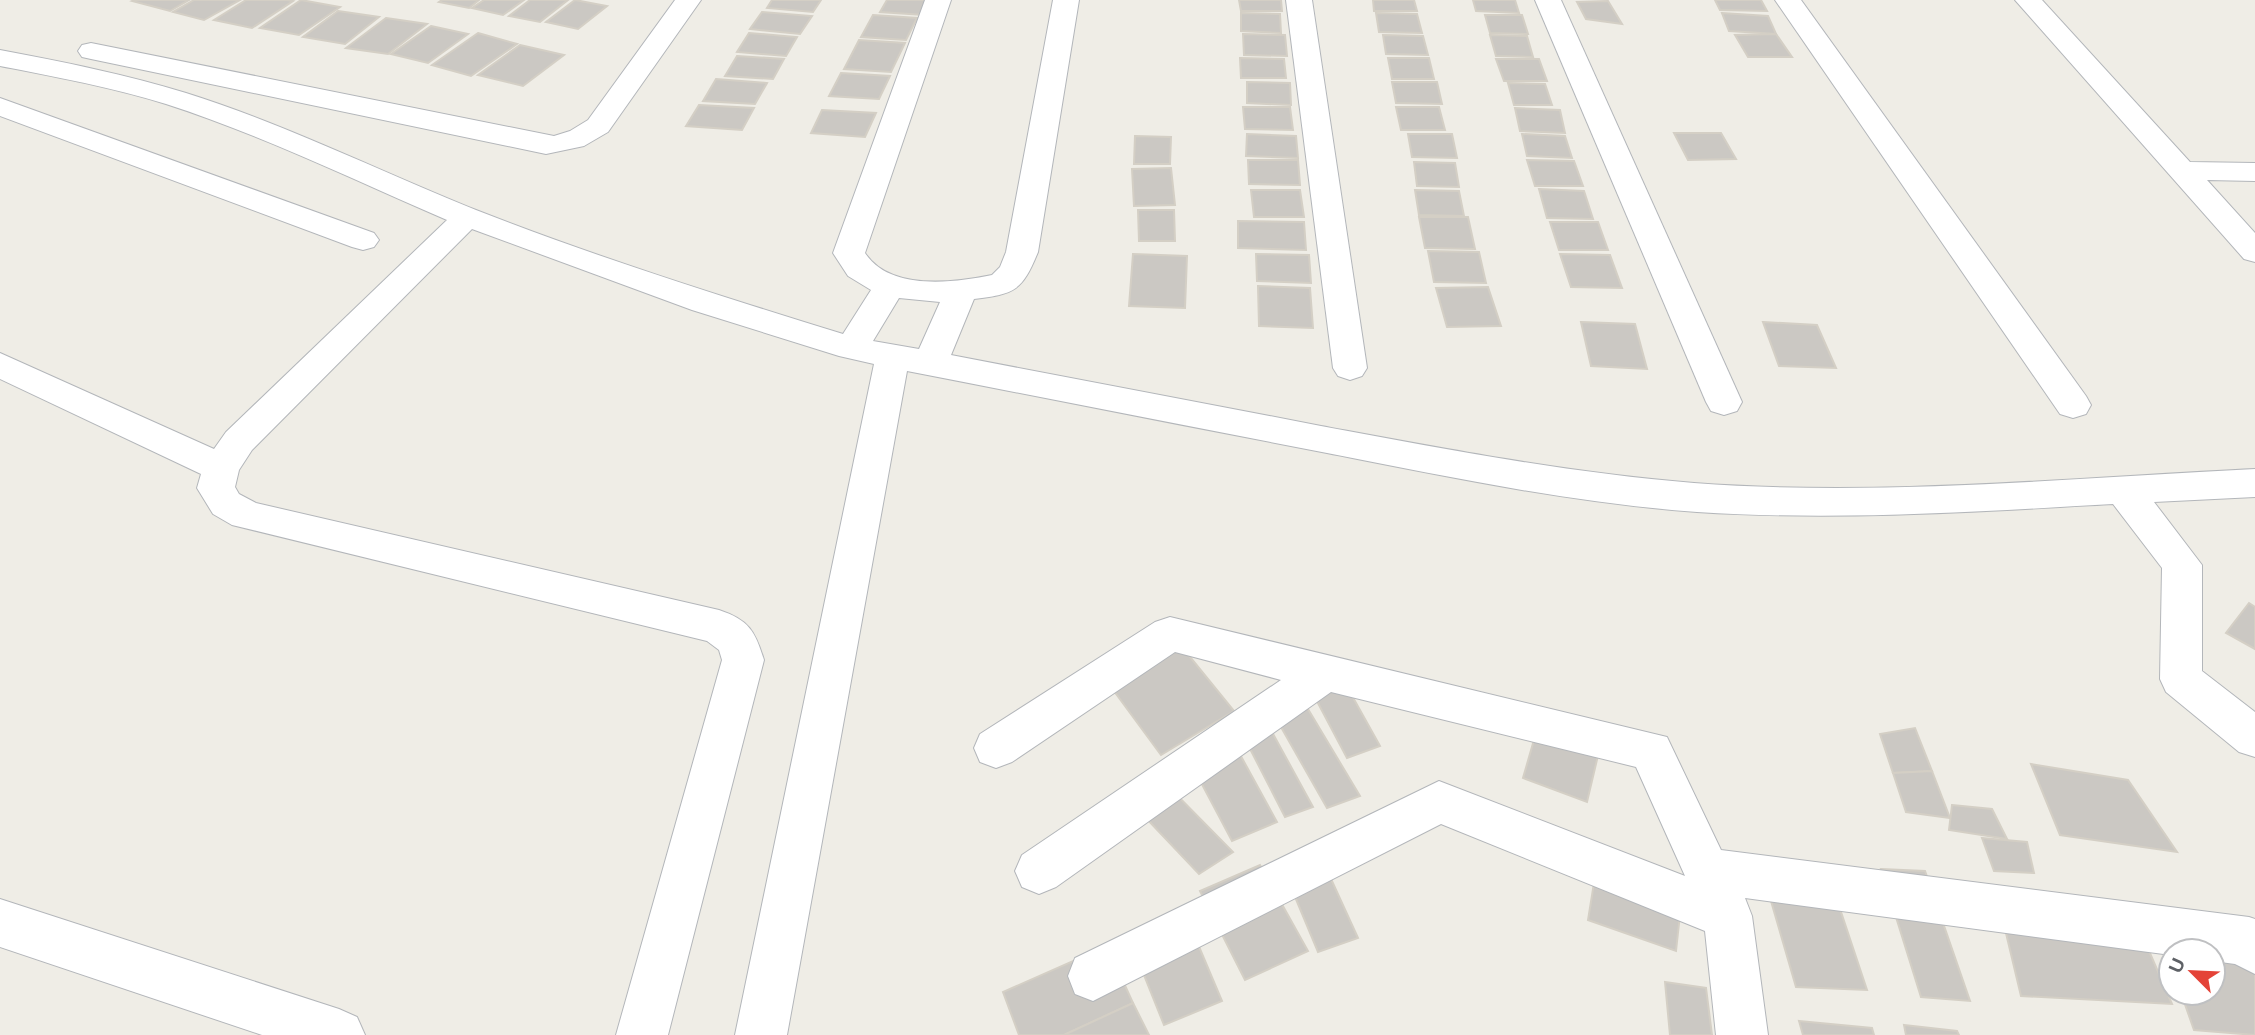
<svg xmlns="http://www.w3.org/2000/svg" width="2255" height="1035" font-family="Arial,sans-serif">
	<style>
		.building { fill: #cbc8c3; stroke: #d4cfc5; stroke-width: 2 }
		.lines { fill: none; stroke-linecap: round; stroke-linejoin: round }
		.street-casing { stroke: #b3b6ba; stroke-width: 2 }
		.street { fill: #fff; fill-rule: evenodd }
	</style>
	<rect width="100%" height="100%" fill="#efede6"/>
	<!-- building -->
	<g class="building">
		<polygon points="134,0 189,0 170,11 132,1"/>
		<polygon points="194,0 240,0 204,20 173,12"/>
		<polygon points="246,0 287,0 293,1 252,28 214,20"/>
		<polygon points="301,0 340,7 299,35 260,28"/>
		<polygon points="442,0 479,0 469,8 439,2"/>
		<polygon points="484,0 524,0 503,15 472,8"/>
		<polygon points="530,0 568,0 540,22 509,16"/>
		<polygon points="575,0 607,6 578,29 546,22"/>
		<polygon points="772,0 821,0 813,12 767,8"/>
		<polygon points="887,0 931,0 924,15 880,12"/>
		<polygon points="1239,0 1281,0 1282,11 1241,11"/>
		<polygon points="1373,0 1414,0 1417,11 1374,11"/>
		<polygon points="1473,0 1515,0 1519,13 1476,11"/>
		<polygon points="1715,0 1761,0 1767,11 1720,10"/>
		<polygon points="1608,1 1622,24 1586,19 1577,2"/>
		<polygon points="338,11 379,17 345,44 303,37"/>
		<polygon points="762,12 812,16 800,34 750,29"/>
		<polygon points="1241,13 1280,14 1281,33 1241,31"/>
		<polygon points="1376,13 1417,14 1422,33 1379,32"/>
		<polygon points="1722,13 1768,16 1776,34 1729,31"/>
		<polygon points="873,15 917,18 906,40 861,37"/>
		<polygon points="1485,15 1522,15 1528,34 1490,33"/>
		<polygon points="386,18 427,24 388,54 346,48"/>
		<polygon points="431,26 468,34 428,63 391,54"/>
		<polygon points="478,33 517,44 471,76 432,65"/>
		<polygon points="749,33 797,37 786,56 737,52"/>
		<polygon points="1243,34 1285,35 1287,56 1244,55"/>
		<polygon points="1776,34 1792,57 1748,57 1735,35"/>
		<polygon points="1383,35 1423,36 1428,55 1386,54"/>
		<polygon points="1490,35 1527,36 1533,57 1496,56"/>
		<polygon points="859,40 905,43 891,72 844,69"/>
		<polygon points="520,45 564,55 523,86 478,75"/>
		<polygon points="737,56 784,59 773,79 725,76"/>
		<polygon points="1240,58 1284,59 1286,78 1241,78"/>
		<polygon points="1388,58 1429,58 1434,79 1392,79"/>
		<polygon points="1496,59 1539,59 1547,81 1504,81"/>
		<polygon points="841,73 890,76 879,99 829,96"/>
		<polygon points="716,79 767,83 755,104 703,101"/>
		<polygon points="1247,82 1290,83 1291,105 1247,103"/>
		<polygon points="1392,82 1437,82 1442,104 1396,103"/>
		<polygon points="1508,83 1545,84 1552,105 1514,105"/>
		<polygon points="699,105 754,108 742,130 686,126"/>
		<polygon points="1243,107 1290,107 1293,130 1245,129"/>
		<polygon points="1396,107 1439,107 1445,130 1401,130"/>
		<polygon points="1515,108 1560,110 1565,133 1520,131"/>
		<polygon points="822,110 876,113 865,137 811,133"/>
		<polygon points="1674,133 1721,133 1736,159 1688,160"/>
		<polygon points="1247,134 1296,136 1298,158 1246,156"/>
		<polygon points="1408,134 1452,134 1457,158 1412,157"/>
		<polygon points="1522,134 1565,136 1572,158 1527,156"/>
		<polygon points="1135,136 1171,137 1170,164 1134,164"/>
		<polygon points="1248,160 1298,160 1300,185 1249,184"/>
		<polygon points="1527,160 1574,161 1583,186 1535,186"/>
		<polygon points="1414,162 1455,163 1459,187 1417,186"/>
		<polygon points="1171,168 1175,205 1134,206 1132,169"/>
		<polygon points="1539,189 1584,191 1593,219 1547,218"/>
		<polygon points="1251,190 1300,190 1304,217 1254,217"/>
		<polygon points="1415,190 1459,191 1464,216 1419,215"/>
		<polygon points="1138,210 1174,210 1175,241 1139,241"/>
		<polygon points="1419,217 1468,217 1475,249 1425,248"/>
		<polygon points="1238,221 1304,222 1306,250 1238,248"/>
		<polygon points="1550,222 1598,222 1608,250 1559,250"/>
		<polygon points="1428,251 1479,252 1486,283 1434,282"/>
		<polygon points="1133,254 1187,256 1185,308 1129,306"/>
		<polygon points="1256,254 1309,255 1311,283 1257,281"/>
		<polygon points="1560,254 1610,255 1622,288 1571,287"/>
		<polygon points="1258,286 1310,288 1313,328 1259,326"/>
		<polygon points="1488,287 1501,326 1447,327 1436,288"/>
		<polygon points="1581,322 1635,324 1647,369 1591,366"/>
		<polygon points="1763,322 1817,325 1836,368 1779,366"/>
		<polygon points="2249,603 2255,607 2255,649 2226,633"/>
		<polygon points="1173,636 1234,711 1161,755 1103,676"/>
		<polygon points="1341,676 1380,746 1347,758 1309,686"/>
		<polygon points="1299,694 1360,796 1327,808 1269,706"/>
		<polygon points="1540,719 1604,730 1587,802 1523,778"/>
		<polygon points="1915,728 1932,771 1893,773 1880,734"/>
		<polygon points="1272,732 1313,807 1285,817 1246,741"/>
		<polygon points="1231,738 1277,822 1232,841 1187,756"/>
		<polygon points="2031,764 2128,780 2177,852 2060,835"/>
		<polygon points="1932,771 1950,818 1906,812 1893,773"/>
		<polygon points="1158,776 1233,852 1199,874 1128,799"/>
		<polygon points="1952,805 1992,809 2007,839 1949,830"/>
		<polygon points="1982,838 2027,842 2034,873 1994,871"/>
		<polygon points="1598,858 1683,887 1676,951 1588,920"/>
		<polygon points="1260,865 1308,951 1245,980 1200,891"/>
		<polygon points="1326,868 1358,938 1318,952 1288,880"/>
		<polygon points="1881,869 1925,871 1970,1001 1921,997"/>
		<polygon points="1762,870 1828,873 1867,990 1796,987"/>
		<polygon points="1189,923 1222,1001 1164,1025 1132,945"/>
		<polygon points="2005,929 2140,930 2172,1004 2021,996"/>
		<polygon points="1107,946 1133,1003 1064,1035 1019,1035 1003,992"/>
		<polygon points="2213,955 2255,958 2255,1035 2194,1030 2181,993 2213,993"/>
		<polygon points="1665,982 1706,988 1712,1035 1670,1035"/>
		<polygon points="1133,1003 1149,1035 1064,1035"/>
		<polygon points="1799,1021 1872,1028 1874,1035 1803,1035"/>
		<polygon points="1904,1025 1957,1031 1959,1035 1906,1035"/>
	</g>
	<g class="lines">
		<defs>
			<g id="street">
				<polygon points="675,0 701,0 608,132 584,146 546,154 91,59 82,57 78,51 82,45 91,43 554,136 570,131 588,120"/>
				<path d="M925 0H951L865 253C890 291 953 283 992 275L1000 267 1006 252 1053 0H1079L1038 252C1022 291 1015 294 974 299L951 355C1075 379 1198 402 1321 426 1445 449 1569 473 1694 483 1880 497 2069 478 2255 469V497L2154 502 2202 565V671L2255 712V757L2239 752 2166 692 2160 679 2162 568 2113 504C1974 512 1836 521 1697 512 1573 503 1449 477 1327 453 1187 426 1046 398 907 371L787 1035H735L874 364 839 356 692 310 472 229 252 450 239 470 235 487 239 494 256 503 719 610C749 620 755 631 764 660L668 1035H616L722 660 719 650 707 641 232 525 213 514 197 488 201 474 0 379V353L214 449 226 432 447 220C354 180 262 135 166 104 111 87 56 77 0 66V50C63 62 125 74 186 93 285 124 379 171 476 210 596 257 720 296 843 334L871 290 848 276 833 253ZM899 298 940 302 919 349 873 341Z"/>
				<polygon points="1286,0 1312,0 1367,368 1362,376 1350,380 1338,376 1333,368"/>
				<polygon points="1535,0 1561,0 1742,402 1737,411 1724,415 1711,411 1706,402"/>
				<polygon points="1775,0 1801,0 2086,396 2091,405 2086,414 2073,418 2060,414"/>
				<polygon points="2015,0 2042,0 2190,162 2255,163 2255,181 2207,180 2255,233 2255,262 2244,259"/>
				<polygon points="0,98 374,233 379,240 374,247 363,250 352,247 0,116"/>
				<polygon points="1170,617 1667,737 1721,850 2249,917 2255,919 2255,974 2235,964 2213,961 2213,951 2171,951 2171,955 1745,898 1752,916 1768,1035 1716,1035 1705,931 1441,824 1093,1001 1075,994 1068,976 1075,958 1439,781 1685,876 1636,767 1331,692 1056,887 1039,894 1022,887 1015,871 1022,855 1281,680 1175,652 1012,762 996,768 980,762 974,748 980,734 1155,622"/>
				<polygon points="0,899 339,1009 357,1017 365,1035 262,1035 0,947"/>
			</g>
		</defs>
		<!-- street casing -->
		<use href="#street" class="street-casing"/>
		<!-- street -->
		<use href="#street" class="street"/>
	</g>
	<!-- north arrow -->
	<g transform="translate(2192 972) rotate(294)"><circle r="33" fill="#ffffff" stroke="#bfc0c2" stroke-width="2"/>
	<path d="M0-5L12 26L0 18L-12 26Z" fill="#e44338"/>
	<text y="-10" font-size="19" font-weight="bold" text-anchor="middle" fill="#5e6166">U</text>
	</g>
</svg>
